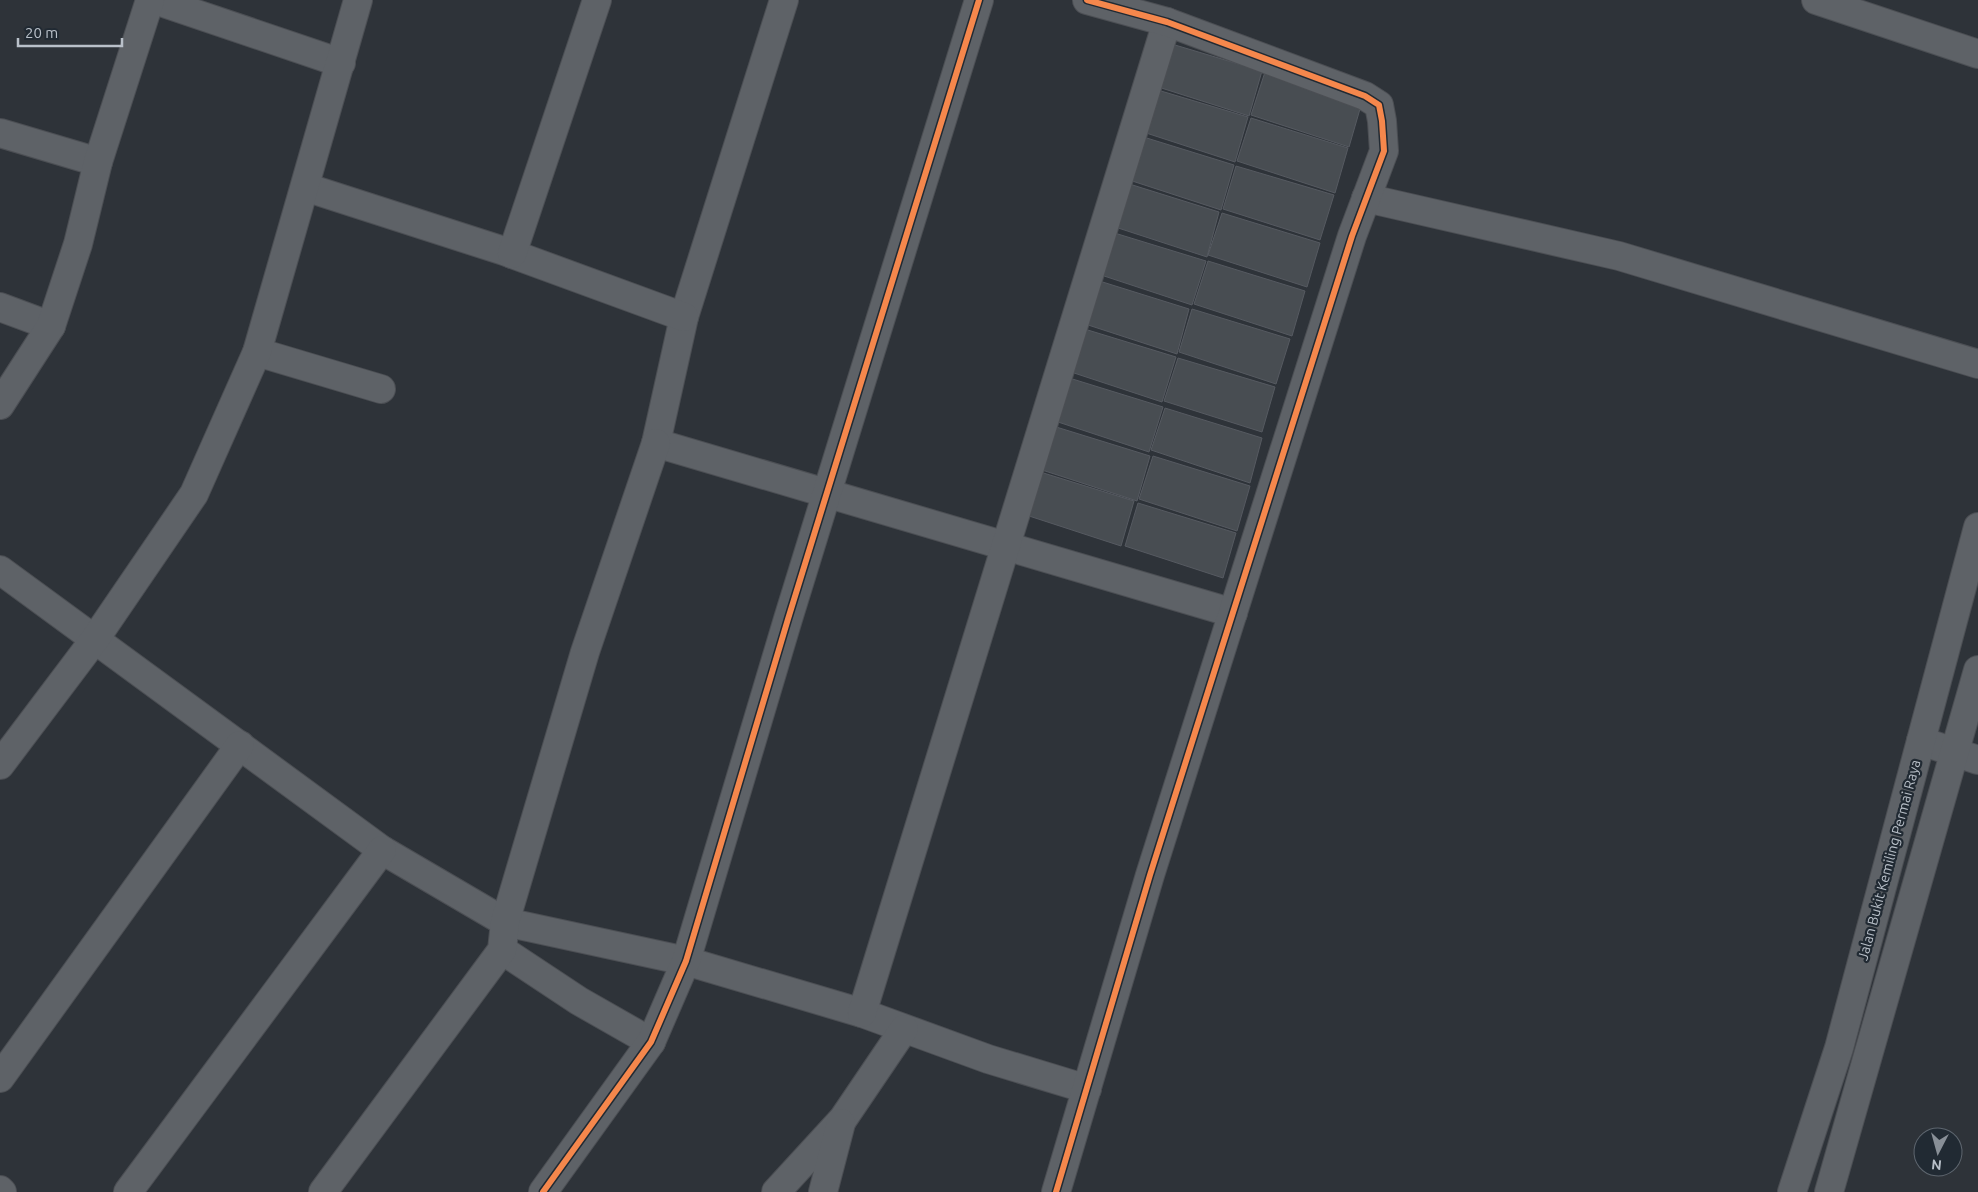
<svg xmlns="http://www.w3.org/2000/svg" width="1978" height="1192" font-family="Ubuntu,sans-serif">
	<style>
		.building { fill: #484d52; stroke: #565a61 }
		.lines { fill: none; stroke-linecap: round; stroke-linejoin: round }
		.minor-casing { stroke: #4c4f54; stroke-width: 30 }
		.tertiary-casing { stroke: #4c4f54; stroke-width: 30 }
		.minor { stroke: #5e6267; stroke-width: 28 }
		.tertiary { stroke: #5e6267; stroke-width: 28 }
		.cycleway-casing { stroke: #212a33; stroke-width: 9 }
		.cycleway { stroke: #f5874c; stroke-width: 6 }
		.labels { text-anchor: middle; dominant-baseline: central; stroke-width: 4.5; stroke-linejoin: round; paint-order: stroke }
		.street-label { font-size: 14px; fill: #b9c0c9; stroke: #212a33 }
	</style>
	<rect width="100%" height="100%" fill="#2e3339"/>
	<!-- building -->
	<g class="building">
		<polygon points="1165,42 1262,71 1249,116 1152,85"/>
		<polygon points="1265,72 1362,102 1349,147 1251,115"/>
		<polygon points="1151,88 1248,117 1235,162 1137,130"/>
		<polygon points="1251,118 1348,148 1335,193 1237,161"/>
		<polygon points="1137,135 1234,165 1221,210 1123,178"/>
		<polygon points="1236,166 1334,195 1320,240 1223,209"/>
		<polygon points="1123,182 1219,212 1207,257 1109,225"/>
		<polygon points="1222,213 1320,243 1307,287 1208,255"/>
		<polygon points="1108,231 1206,261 1192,305 1095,273"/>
		<polygon points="1208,261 1305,291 1292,336 1194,304"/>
		<polygon points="1093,279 1189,309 1177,354 1079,322"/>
		<polygon points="1192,309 1290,339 1276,384 1179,352"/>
		<polygon points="1078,327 1176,357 1162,402 1065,370"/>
		<polygon points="1178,358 1275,387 1262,432 1164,401"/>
		<polygon points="1066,377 1163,407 1149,452 1052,420"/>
		<polygon points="1165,408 1262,438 1250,483 1151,450"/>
		<polygon points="1053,426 1150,456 1137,501 1039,469"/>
		<polygon points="1153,456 1250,486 1237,531 1139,499"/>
		<polygon points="1037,471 1134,501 1121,546 1023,514"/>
		<polygon points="1138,503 1236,533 1223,578 1125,546"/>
	</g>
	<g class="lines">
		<defs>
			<g id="minor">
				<polyline points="155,0 341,63"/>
				<polyline points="784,0 684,317 656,443 1233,613"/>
				<polyline points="1816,0 1978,54"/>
				<polyline points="0,133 98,162"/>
				<polyline points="305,187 504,251 684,317"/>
				<polyline points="1366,198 1619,256 1978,364"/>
				<polyline points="512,254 597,0"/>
				<polyline points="0,307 51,326"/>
				<polyline points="257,352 381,389"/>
				<polyline points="0,405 51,326 78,244 98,162 150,0"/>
				<polyline points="0,570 382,850 505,922 686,961 862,1013 988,1059 1087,1089"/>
				<polyline points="1921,741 1978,760"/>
				<polyline points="0,765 95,639 194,494 257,352 358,0"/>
				<polyline points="502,950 579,1001 651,1042"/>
				<polyline points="862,1013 1167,22"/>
				<polyline points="0,1078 240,745"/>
				<polyline points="0,1190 2,1192"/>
				<polyline points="128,1192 382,850"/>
				<polyline points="323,1192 502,950 505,922 585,652 656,443"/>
				<polyline points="543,1192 651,1042 686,961 788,619 979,0"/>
				<polyline points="776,1192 843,1119 904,1029"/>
				<polyline points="823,1192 841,1123"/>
				<polyline points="1056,1192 1150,875 1352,236 1384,151 1382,121 1379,105 1365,96 1167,22 1087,0"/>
			</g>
			<g id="tertiary">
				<polyline points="1792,1192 1839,1048 1978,527"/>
				<polyline points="1829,1192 1978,670"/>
			</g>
		</defs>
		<!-- minor casing -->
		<use href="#minor" class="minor-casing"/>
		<!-- tertiary casing -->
		<use href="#tertiary" class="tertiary-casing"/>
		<!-- minor -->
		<use href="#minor" class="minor"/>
		<!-- tertiary -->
		<use href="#tertiary" class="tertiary"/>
		<defs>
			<g id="cycleway">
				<polyline points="543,1192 651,1042 686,961 788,619 979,0"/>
				<polyline points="1056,1192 1150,875 1352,236 1384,151 1382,121 1379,105 1365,96 1167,22 1087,0"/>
			</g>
		</defs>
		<!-- cycleway casing -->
		<use href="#cycleway" class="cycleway-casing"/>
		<!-- cycleway -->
		<use href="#cycleway" class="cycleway"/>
	</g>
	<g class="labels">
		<!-- street labels -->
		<g class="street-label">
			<text transform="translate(1889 860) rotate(-75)">Jalan Bukit Kemiling Permai Raya</text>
		</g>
	</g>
	<!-- north arrow -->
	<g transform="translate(1938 1152) rotate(186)"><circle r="24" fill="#212a33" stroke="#5e666f"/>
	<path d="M0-4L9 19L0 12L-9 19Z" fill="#888f97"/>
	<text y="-8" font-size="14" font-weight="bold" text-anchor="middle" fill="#b9c0c9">N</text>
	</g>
	<!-- scale -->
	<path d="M18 38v8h104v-8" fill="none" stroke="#b9c0c9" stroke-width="2.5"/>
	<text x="25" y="38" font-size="15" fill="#b9c0c9" stroke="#212a33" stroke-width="4" paint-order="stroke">20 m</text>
</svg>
